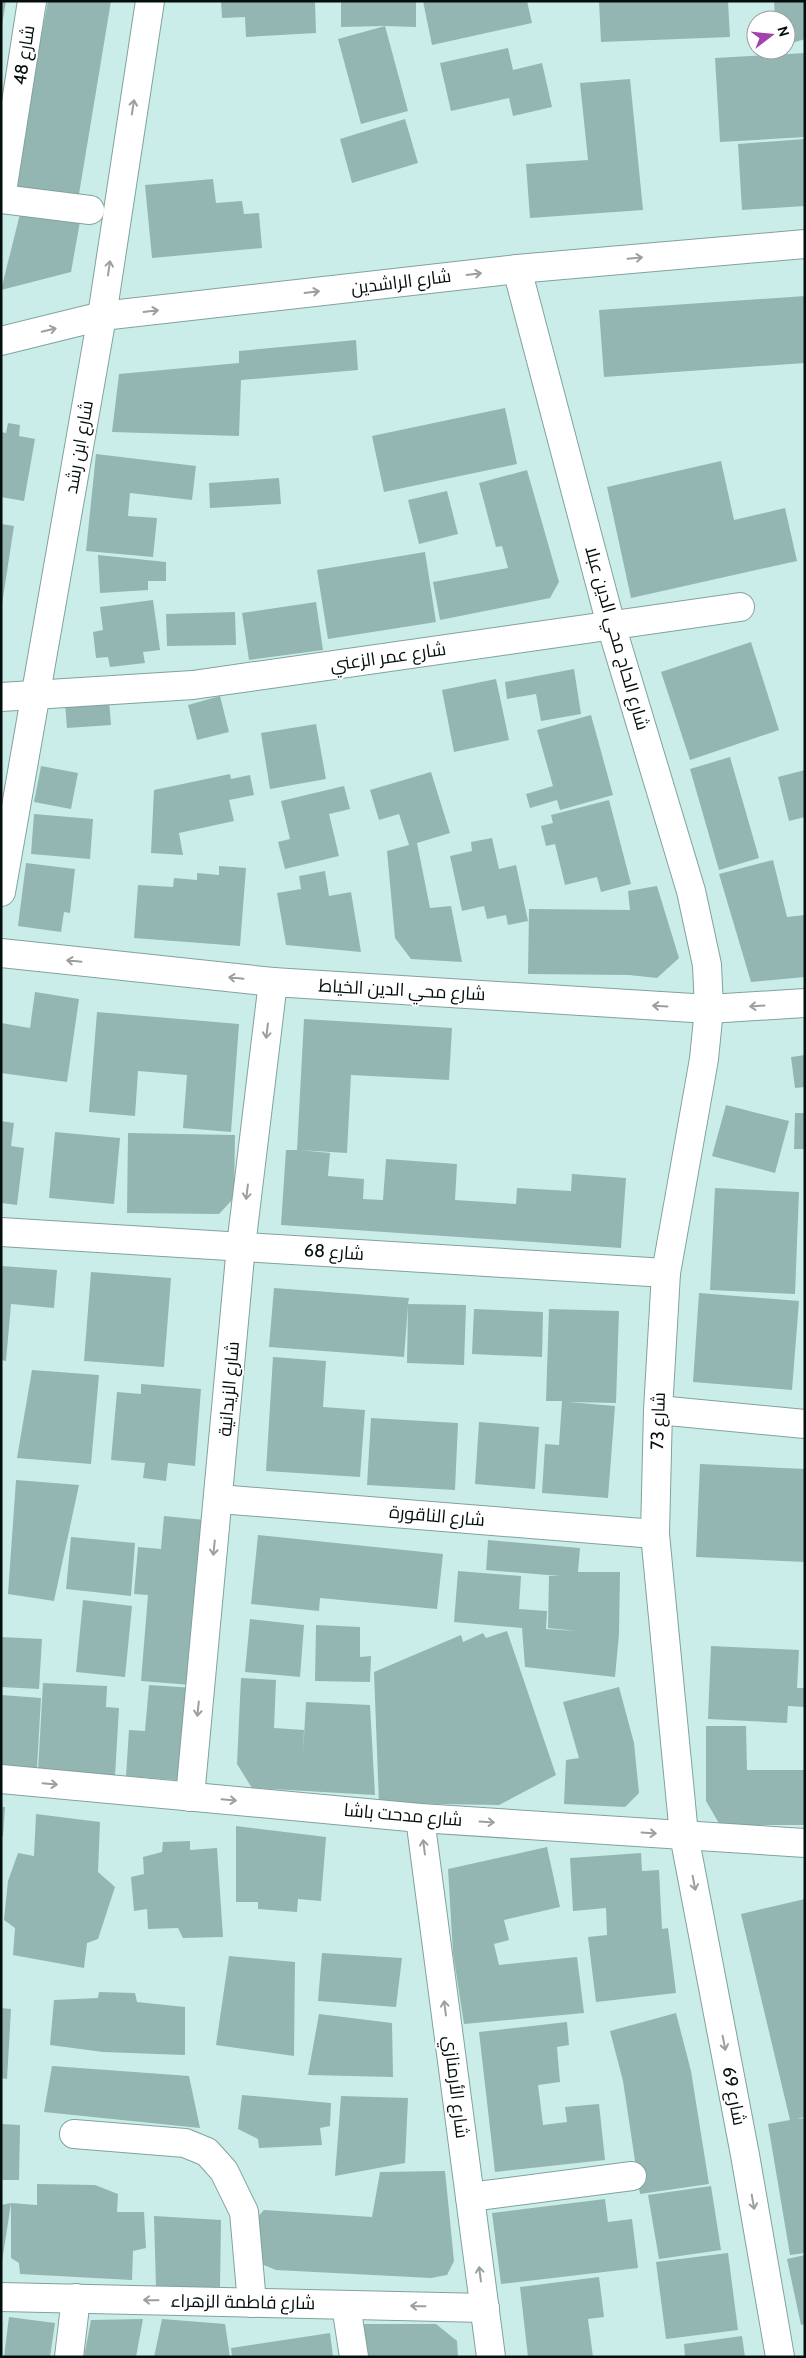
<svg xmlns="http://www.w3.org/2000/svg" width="806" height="2358" font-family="Cabin,Cairo,sans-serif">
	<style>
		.building { fill: #94b6b2 }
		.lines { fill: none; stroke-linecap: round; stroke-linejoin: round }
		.minor-casing { stroke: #81a29e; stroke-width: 30 }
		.minor { stroke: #fff; stroke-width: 28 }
		.oneway { stroke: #9b9f9e }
		.labels { text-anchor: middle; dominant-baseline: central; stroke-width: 4; stroke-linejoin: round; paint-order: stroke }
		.street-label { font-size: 18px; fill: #040f0d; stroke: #fff }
	</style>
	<rect width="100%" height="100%" fill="#cbede9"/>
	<!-- building -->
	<g class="building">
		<polygon points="1,1 6,1 2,25 1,25"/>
		<polygon points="48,1 111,1 77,206 13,194 31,88"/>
		<polygon points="221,1 315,1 316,33 246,37 245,17 222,18"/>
		<polygon points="341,1 416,1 416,27 385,26 408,111 361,124 338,39 385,26 341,27"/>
		<polygon points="423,1 527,1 532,23 432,45"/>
		<polygon points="599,1 728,1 730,37 601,42"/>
		<polygon points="774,1 805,1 805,39 786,45 786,20 775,20"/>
		<polygon points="508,48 513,70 542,63 552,107 513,116 509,98 451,111 440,63"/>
		<polygon points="805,53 805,137 720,142 715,58"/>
		<polygon points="630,79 643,210 530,218 526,164 588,160 580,83"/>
		<polygon points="405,119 418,163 352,183 340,139"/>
		<polygon points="805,139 805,206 742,210 738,144"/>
		<polygon points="213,179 216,203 242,201 244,214 259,213 262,248 152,258 145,185"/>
		<polygon points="22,206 81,216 71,272 1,290"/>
		<polygon points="805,296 805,363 604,377 599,310"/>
		<polygon points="356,340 358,370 241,380 239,436 112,432 119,374 239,363 239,351"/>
		<polygon points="505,408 517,464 384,492 372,436"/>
		<polygon points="8,423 20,425 19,436 35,439 24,501 1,497 1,432 6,433"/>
		<polygon points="96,454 196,466 192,500 130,493 128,516 157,518 153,557 86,551"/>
		<polygon points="721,461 734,520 785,508 797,561 631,598 607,487"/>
		<polygon points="527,470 559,582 550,598 440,620 433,582 508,568 502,546 496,547 479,483"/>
		<polygon points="279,478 281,504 210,508 209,483"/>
		<polygon points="447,491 458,534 419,544 408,500"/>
		<polygon points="1,524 14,526 2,604 1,604"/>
		<polygon points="425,552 436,622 328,639 317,570"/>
		<polygon points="98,555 166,562 166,581 148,581 148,590 100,593"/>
		<polygon points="153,600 160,650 143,652 145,663 110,667 108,657 96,658 93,632 103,630 100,607"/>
		<polygon points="316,602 323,650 249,660 242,613"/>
		<polygon points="235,612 236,645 167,646 166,614"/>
		<polygon points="751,642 779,730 690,760 661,672"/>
		<polygon points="574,669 581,714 541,721 536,694 507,699 505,682"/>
		<polygon points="496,679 509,740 454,752 442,690"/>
		<polygon points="220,696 229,732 197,740 188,705"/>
		<polygon points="109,700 111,725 67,728 65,703"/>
		<polygon points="591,715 613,795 560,810 557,800 530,808 526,794 553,786 537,730"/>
		<polygon points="316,724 326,779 270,789 261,733"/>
		<polygon points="730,757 759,858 719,870 690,769"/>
		<polygon points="41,766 78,773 71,809 34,802"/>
		<polygon points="805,770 805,817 789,821 778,777"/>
		<polygon points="431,772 450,833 417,843 430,908 451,906 462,962 411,959 395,938 387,851 409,845 399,814 379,820 370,790"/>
		<polygon points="230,774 231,779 250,775 254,795 229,800 234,821 179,833 183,855 151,853 154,790"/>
		<polygon points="344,786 350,809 329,814 339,856 285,869 278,842 290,839 281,801"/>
		<polygon points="609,800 631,884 601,892 597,877 565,885 555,844 546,846 541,826 553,823 551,815"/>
		<polygon points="34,814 93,819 90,859 31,854"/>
		<polygon points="492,838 499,869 516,865 528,921 508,925 506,915 487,919 484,906 462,911 450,856 472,851 471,842"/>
		<polygon points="773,860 787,917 805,915 805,977 751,982 719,874"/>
		<polygon points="26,863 75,869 70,913 64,912 61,932 18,926"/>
		<polygon points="219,866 246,868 240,946 134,938 138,885 173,887 174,878 197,880 197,873 219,875"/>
		<polygon points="325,871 329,896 351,892 361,952 286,945 277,893 301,889 299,876"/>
		<polygon points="657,886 679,958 657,978 629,975 528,974 529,909 630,910 628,891"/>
		<polygon points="35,992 79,999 67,1082 1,1073 1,1023 30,1028"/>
		<polygon points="97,1012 239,1024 231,1132 183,1128 187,1075 138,1071 135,1116 89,1112"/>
		<polygon points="304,1019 452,1028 449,1080 351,1075 347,1153 299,1150 330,1153 328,1176 364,1179 363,1199 383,1200 386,1159 457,1164 455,1200 516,1204 517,1188 571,1191 572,1174 626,1178 621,1248 281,1225 286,1150 297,1150"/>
		<polygon points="805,1055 805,1087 795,1088 791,1057"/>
		<polygon points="726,1105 789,1121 775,1173 712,1156"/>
		<polygon points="795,1113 805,1113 805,1149 794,1149"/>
		<polygon points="1,1121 14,1123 11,1146 24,1148 17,1205 1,1203"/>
		<polygon points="55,1132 120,1138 114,1204 49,1198"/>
		<polygon points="128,1133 235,1135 234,1198 219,1214 127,1213"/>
		<polygon points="715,1188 799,1192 795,1294 710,1290"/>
		<polygon points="1,1266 57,1270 54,1308 11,1304 6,1361 1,1360"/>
		<polygon points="91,1272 171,1278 164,1367 84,1361"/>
		<polygon points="274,1288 409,1298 408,1304 466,1305 464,1365 407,1363 408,1306 404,1357 269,1347"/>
		<polygon points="699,1293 799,1301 792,1390 693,1382"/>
		<polygon points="474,1309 543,1312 542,1357 472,1354"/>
		<polygon points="549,1309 619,1311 616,1403 568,1402 615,1406 608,1498 542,1493 545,1444 559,1445 562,1401 546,1401"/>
		<polygon points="273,1357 326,1361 323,1407 365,1410 360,1477 266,1471"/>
		<polygon points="32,1370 99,1375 91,1464 17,1458"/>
		<polygon points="141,1384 201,1389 195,1466 168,1463 166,1481 143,1478 145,1463 111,1460 117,1392 141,1394"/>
		<polygon points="371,1418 458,1423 455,1490 367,1485"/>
		<polygon points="479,1422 539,1427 535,1489 475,1484"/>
		<polygon points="700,1464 805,1469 805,1562 696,1557"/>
		<polygon points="16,1480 79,1485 54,1601 8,1594"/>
		<polygon points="164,1516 205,1520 191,1685 141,1681 148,1595 134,1594 138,1547 161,1549"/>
		<polygon points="258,1535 443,1554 437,1609 320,1598 319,1611 251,1604"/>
		<polygon points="71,1537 135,1543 131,1596 66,1589"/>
		<polygon points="488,1540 580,1548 578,1572 620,1572 619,1634 615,1677 525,1667 522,1628 454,1622 458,1571 521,1576 519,1609 547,1611 546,1629 577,1631 548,1628 549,1576 560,1576 486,1570"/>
		<polygon points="83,1600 132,1606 125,1677 76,1672"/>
		<polygon points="250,1619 304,1625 300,1677 245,1672"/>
		<polygon points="316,1625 360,1627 360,1657 371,1656 370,1682 315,1681"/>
		<polygon points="507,1631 556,1775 499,1805 379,1803 374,1672 461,1635 463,1642 483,1633 486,1638"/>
		<polygon points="1,1637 42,1639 39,1689 1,1687"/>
		<polygon points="711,1646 799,1650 797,1688 805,1688 805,1707 788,1706 787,1723 708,1719"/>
		<polygon points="241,1678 276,1680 274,1728 304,1730 303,1753 306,1702 370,1705 375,1795 252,1788 237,1764"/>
		<polygon points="43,1683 107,1686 106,1707 119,1708 115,1776 38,1771"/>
		<polygon points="149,1685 195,1688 188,1781 126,1776 129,1730 145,1731"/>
		<polygon points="619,1687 634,1743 639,1793 625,1807 564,1804 566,1760 579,1758 563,1702"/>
		<polygon points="1,1695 41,1698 37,1768 1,1766"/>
		<polygon points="706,1726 746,1726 747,1770 805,1770 805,1825 720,1825 706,1801"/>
		<polygon points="1,1807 5,1807 3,1836 1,1836"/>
		<polygon points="36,1814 100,1822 98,1872 115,1887 98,1939 87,1943 84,1968 13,1955 15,1928 4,1920 8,1881 18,1853 34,1856"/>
		<polygon points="236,1826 326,1837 321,1901 298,1899 297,1912 258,1909 258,1902 236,1902"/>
		<polygon points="190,1841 190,1850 217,1848 223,1937 183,1938 178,1928 148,1929 147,1909 134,1911 131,1877 144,1874 143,1857 162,1852 163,1842"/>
		<polygon points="547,1847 560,1907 504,1920 509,1940 494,1944 499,1965 577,1957 584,2013 464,2024 453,1953 448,1869"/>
		<polygon points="641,1853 642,1871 659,1870 662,1929 668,1928 676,1993 596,2002 588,1937 607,1935 606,1908 573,1911 570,1858"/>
		<polygon points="805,1899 805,2117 796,2119 805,2118 805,2253 790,2255 768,2124 790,2120 741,1914"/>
		<polygon points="322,1953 402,1958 396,2007 318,2001"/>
		<polygon points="229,1956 295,1962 294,2056 216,2045"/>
		<polygon points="99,1992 135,1993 137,2002 185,2007 185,2055 103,2052 50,2045 54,2000 98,1998"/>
		<polygon points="1,2008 11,2009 7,2079 1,2078"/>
		<polygon points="676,2013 691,2071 709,2184 640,2194 623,2081 610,2031"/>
		<polygon points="319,2014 392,2023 393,2077 308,2075"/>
		<polygon points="567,2022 569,2045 557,2047 560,2082 538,2085 543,2125 567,2122 565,2107 599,2104 605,2160 495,2172 479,2032"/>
		<polygon points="52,2066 189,2076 200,2128 44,2112"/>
		<polygon points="242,2095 331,2103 330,2126 320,2128 322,2145 259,2148 258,2139 238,2129"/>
		<polygon points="341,2096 408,2098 405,2163 335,2176"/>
		<polygon points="1,2124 20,2125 19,2180 1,2180"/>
		<polygon points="445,2171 454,2261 447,2275 431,2278 276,2270 259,2263 254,2221 264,2210 372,2217 380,2172"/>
		<polygon points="37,2184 95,2185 118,2194 117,2212 144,2212 146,2248 133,2251 132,2280 20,2274 19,2263 11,2258 11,2203 37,2205"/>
		<polygon points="711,2186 721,2250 659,2259 648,2195"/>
		<polygon points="605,2199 608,2222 632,2219 638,2268 501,2284 492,2213"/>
		<polygon points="11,2203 2,2262 1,2262 1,2205"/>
		<polygon points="154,2216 221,2220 220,2288 156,2287"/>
		<polygon points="728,2253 738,2330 666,2339 656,2262"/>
		<polygon points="805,2255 805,2324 801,2325 787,2259"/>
		<polygon points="599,2277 604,2317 588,2319 593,2357 528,2357 520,2287"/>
		<polygon points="9,2317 55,2323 50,2357 4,2357"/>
		<polygon points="143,2319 136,2357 84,2357 91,2320"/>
		<polygon points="162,2319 225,2324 230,2357 154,2357"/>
		<polygon points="358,2324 436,2324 457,2341 458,2357 363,2357"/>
		<polygon points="330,2333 333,2357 232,2357 231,2348"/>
		<polygon points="742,2336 745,2357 685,2357 684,2344"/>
	</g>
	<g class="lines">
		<defs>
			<g id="minor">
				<polyline points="1,198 32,1"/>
				<polyline points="1,199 90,210"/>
				<polyline points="517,269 611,625 691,891 707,965 709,1009 704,1059 666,1273 658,1410 655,1534 684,1835 745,2155 780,2357"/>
				<polyline points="1,341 102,316 517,269 805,244"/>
				<polyline points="1,697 193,685 740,607"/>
				<polyline points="1,892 102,316 150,1"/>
				<polyline points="1,953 273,982 709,1009 805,1003"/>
				<polyline points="1,1232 666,1273"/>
				<polyline points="658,1410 805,1424"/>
				<polyline points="219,1499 655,1534"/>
				<polyline points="1,1779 420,1818 805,1843"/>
				<polyline points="190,1797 241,1246 273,982"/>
				<polyline points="420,1818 491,2357"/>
				<polyline points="74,2134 185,2143 207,2152 224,2171 244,2212 252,2303"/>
				<polyline points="470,2197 632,2176"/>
				<polyline points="1,2297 485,2308"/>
				<polyline points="346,2305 354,2357"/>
				<polyline points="69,2357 76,2298"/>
			</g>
		</defs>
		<!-- minor casing -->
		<use href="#minor" class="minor-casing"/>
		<!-- minor -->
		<use href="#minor" class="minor"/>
	</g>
	<!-- one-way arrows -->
	<defs><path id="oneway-shaft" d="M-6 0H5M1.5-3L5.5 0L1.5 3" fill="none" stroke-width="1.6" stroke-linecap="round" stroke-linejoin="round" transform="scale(1.25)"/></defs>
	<g class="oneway">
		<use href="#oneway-shaft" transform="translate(133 107) rotate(-81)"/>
		<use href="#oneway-shaft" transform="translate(635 258) rotate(-5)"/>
		<use href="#oneway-shaft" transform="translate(109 268) rotate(-82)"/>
		<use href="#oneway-shaft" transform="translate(474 274) rotate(-7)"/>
		<use href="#oneway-shaft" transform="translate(312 292) rotate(-7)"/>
		<use href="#oneway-shaft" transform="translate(151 311) rotate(-7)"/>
		<use href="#oneway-shaft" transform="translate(49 330) rotate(-14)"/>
		<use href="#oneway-shaft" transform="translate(74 961) rotate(-174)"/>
		<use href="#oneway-shaft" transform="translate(236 978) rotate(-174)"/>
		<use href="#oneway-shaft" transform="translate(660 1006) rotate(-177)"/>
		<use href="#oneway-shaft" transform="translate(757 1006) rotate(176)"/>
		<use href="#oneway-shaft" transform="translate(267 1031) rotate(97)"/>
		<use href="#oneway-shaft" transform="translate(247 1192) rotate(97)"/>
		<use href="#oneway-shaft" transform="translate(214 1548) rotate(96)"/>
		<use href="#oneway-shaft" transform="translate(198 1709) rotate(96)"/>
		<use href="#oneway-shaft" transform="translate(50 1784) rotate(5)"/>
		<use href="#oneway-shaft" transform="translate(229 1800) rotate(5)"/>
		<use href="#oneway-shaft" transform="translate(487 1822) rotate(4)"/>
		<use href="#oneway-shaft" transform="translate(649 1833) rotate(4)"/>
		<use href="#oneway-shaft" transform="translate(424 1847) rotate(-97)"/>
		<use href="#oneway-shaft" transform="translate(694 1883) rotate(79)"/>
		<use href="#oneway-shaft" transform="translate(445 2008) rotate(-97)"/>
		<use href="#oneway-shaft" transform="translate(724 2043) rotate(79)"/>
		<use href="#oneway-shaft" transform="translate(753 2202) rotate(80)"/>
		<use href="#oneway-shaft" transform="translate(480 2274) rotate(-97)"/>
		<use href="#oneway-shaft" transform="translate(151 2300) rotate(-179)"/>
		<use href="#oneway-shaft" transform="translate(418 2306) rotate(-179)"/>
	</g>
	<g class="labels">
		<!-- street labels -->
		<g class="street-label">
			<text transform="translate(24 55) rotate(-81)">شارع 48</text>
			<text transform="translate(401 282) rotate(-7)">شارع الراشدين</text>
			<text transform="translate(79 447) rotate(-80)">شارع ابن رشد</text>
			<text transform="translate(617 638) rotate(74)">شارع الحاج محي الدين عبلا</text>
			<text transform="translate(388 657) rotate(-8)">شارع عمر الزعني</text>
			<text transform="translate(402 990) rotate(3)">شارع محي الدين الخياط</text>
			<text transform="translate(334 1252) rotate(4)">شارع 68</text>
			<text transform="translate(229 1389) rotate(-85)">شارع الزيدانية</text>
			<text transform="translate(658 1421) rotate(-88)">شارع 73</text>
			<text transform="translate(437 1516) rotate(5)">شارع الناقورة</text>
			<text transform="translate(403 1815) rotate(5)">شارع مدحت باشا</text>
			<text transform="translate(456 2087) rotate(83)">شارع الأرمنازي</text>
			<text transform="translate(734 2096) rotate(79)">شارع 69</text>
			<text transform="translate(243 2302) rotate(1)">شارع فاطمة الزهراء</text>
		</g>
	</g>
	<!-- border -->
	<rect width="806" height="2358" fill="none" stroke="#040f0d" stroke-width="5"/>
	<!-- north arrow -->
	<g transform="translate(771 35) rotate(74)"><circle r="24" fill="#ffffff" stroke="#9b9f9e"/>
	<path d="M0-4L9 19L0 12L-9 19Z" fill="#a143ac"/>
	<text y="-8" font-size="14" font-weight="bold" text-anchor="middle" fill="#040f0d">N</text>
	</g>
</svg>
